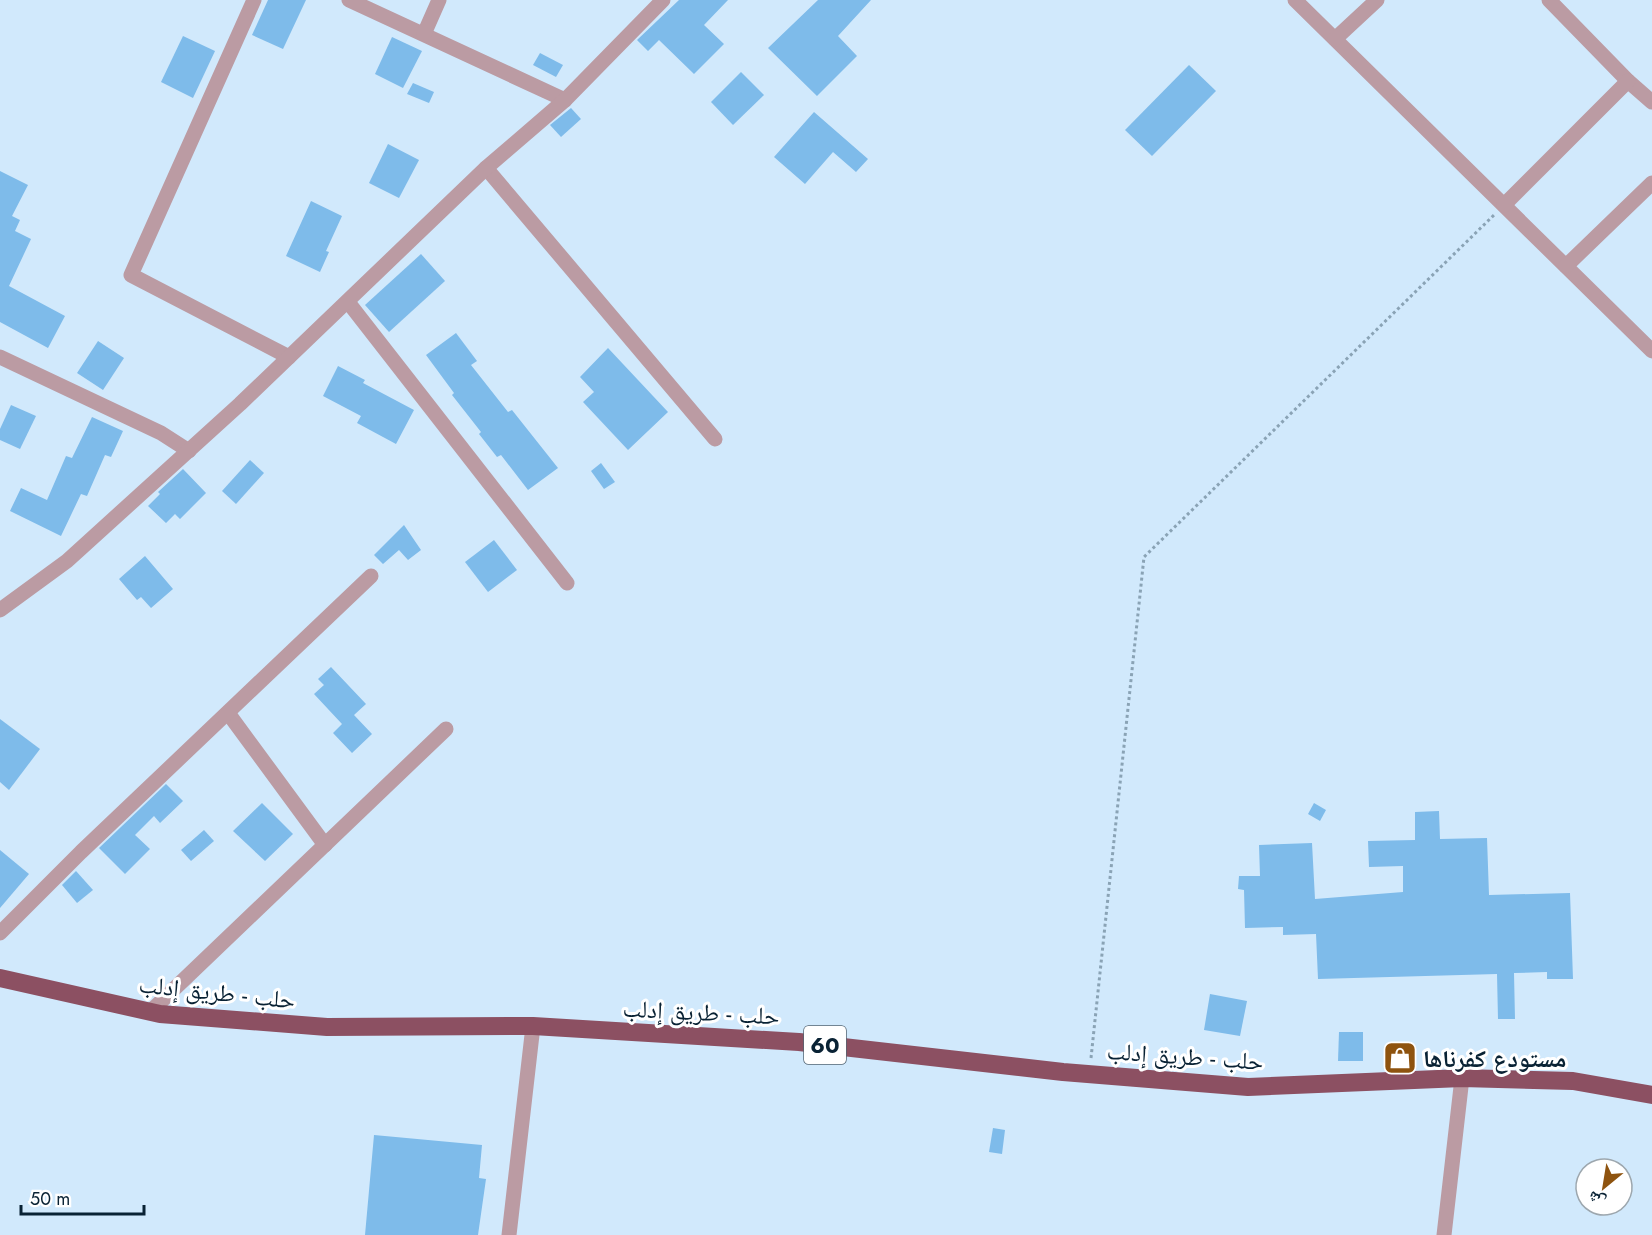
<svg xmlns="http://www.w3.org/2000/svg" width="1652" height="1235" font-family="Jost,'Noto Naskh Arabic',sans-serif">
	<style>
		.building { fill: #7ebbea }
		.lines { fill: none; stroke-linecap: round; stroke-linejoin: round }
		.path { stroke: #8aa3b5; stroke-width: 3; stroke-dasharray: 3 3; stroke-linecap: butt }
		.minor { stroke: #bb9ba3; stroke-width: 15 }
		.trunk { stroke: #8c5062; stroke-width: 18 }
		.labels { text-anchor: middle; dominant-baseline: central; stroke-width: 6; stroke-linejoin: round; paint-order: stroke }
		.shield { fill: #fff; stroke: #536471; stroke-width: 1.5 }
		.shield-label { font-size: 22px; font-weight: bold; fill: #092234 }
		.street-label { font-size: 24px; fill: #092234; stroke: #fff }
		.poi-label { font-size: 24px; font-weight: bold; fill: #092234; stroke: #fff; text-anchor: start }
	</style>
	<rect width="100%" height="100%" fill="#d1e9fc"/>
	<!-- building -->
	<g class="building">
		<polygon points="268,0 306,0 283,49 252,35"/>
		<polygon points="679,0 728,0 704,25 724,44 694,74 659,40 648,51 637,40"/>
		<polygon points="818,0 871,0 838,36 857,56 817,96 768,48"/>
		<polygon points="183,36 215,51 193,98 161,82"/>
		<polygon points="392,37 422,51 403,88 375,74"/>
		<polygon points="540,53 563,65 556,77 533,65"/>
		<polygon points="1189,65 1216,91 1152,156 1125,130"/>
		<polygon points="741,72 764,95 733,125 711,102"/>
		<polygon points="413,83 434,92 429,103 407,94"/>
		<polygon points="571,108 581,119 561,137 550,125"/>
		<polygon points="814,112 868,159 856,172 833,152 805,184 774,157"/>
		<polygon points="388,144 419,160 399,198 369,183"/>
		<polygon points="0,171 28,185 12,216 20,220 15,231 31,239 9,286 65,316 48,348 0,322"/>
		<polygon points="311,201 342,216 326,251 329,252 320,272 286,256"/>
		<polygon points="421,254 445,281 389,332 365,305"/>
		<polygon points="456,333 477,361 471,365 508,412 512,410 558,468 528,490 501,455 497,457 479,434 481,432 452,395 454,393 426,355"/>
		<polygon points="98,341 124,358 103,390 77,373"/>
		<polygon points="608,348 668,412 628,450 583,402 594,392 580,377"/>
		<polygon points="338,366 365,380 363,383 414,410 396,444 357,423 361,416 323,396"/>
		<polygon points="11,405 36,416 20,449 0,440 0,429"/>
		<polygon points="92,417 123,431 111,457 105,455 87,496 81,494 61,536 10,511 21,488 47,500 66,456 72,458"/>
		<polygon points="250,460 264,473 236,504 222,491"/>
		<polygon points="601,463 615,482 604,489 591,471"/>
		<polygon points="183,469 206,493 180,519 175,514 166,523 148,506 160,494 158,492"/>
		<polygon points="404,525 421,550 408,560 399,550 383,564 374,555"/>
		<polygon points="494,540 517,570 488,592 465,562"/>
		<polygon points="145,556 173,589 151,608 141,597 137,600 119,579"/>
		<polygon points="331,667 366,704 354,715 372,734 352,753 333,733 342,724 314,694 324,685 318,679"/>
		<polygon points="0,719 40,749 9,790 0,782"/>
		<polygon points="166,784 183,801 160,823 154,816 135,835 150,849 125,874 99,848"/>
		<polygon points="262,803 293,834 265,861 233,831"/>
		<polygon points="1314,803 1326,810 1320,821 1308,814"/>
		<polygon points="1439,811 1440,839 1487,838 1489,895 1570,893 1573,979 1547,979 1547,972 1514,973 1515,1019 1498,1019 1497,974 1318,979 1316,934 1283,935 1283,927 1245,928 1244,890 1238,889 1239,876 1260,876 1259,845 1312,843 1315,899 1403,892 1403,866 1369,867 1368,841 1415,840 1415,812"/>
		<polygon points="204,830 214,841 191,861 181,850"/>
		<polygon points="0,850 29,874 0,908"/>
		<polygon points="76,871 93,890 77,903 62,885"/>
		<polygon points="1210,994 1247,1001 1240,1036 1204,1030"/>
		<polygon points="1339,1032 1363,1032 1363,1061 1338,1061"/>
		<polygon points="993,1128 1005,1130 1002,1154 989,1152"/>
		<polygon points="374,1135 482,1145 479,1178 486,1179 478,1235 365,1235"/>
	</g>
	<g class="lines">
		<!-- path -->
		<polyline class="path" points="1091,1058 1144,557 1494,215"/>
		<!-- minor -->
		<g class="minor">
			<polyline points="254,0 131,275 289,357"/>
			<polyline points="349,0 565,100"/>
			<polyline points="1295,0 1652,351"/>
			<polyline points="1549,0 1628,81 1652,102"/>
			<polyline points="424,34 439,0"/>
			<polyline points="1335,39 1377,0"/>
			<polyline points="486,168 715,439"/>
			<polyline points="1504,205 1628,81"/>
			<polyline points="1566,266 1652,183"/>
			<polyline points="348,302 567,583"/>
			<polyline points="0,357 161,433 189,451"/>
			<polyline points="0,610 67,561 240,404 486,168 565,100 663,0"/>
			<polyline points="228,713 325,845"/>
			<polyline points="0,933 81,852 371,576"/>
			<polyline points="150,1012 446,729"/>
			<polyline points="509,1235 533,1026"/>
			<polyline points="1444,1235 1462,1078"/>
		</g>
		<!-- trunk -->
		<polyline class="trunk" points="0,978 160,1014 327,1027 533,1026 799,1042 1063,1072 1248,1087 1462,1078 1573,1081 1652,1095"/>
	</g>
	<!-- icons -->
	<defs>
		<symbol id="shop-square" viewBox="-11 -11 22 22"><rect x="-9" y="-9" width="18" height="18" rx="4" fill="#8e530f" stroke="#fff"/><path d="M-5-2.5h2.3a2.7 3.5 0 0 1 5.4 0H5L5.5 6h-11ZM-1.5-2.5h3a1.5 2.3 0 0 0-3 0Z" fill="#fff"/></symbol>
	</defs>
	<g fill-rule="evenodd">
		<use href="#shop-square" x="1381" y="1039" width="38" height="38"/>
	</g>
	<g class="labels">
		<!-- shield labels -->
		<rect class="shield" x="804" y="1026" width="42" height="38" rx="4.5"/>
		<g class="shield-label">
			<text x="825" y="1045">60</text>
		</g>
		<!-- street labels -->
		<g class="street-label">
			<text transform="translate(217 992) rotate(6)">حلب - طريق إدلب</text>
			<text transform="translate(701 1012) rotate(3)">حلب - طريق إدلب</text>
			<text transform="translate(1185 1056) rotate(4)">حلب - طريق إدلب</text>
		</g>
		<!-- poi labels -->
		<g class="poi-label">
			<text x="1423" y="1058">مستودع كفرناها</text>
		</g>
	</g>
	<!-- north arrow -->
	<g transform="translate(1604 1187) rotate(210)"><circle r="28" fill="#ffffff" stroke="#9da7ae" stroke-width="1.5"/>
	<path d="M0-4.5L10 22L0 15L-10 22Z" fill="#8e530f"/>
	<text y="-9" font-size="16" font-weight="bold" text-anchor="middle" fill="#092234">ش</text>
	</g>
	<!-- scale -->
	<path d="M21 1205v9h123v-9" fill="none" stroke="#092234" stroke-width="3"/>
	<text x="30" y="1205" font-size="18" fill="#092234" stroke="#ffffff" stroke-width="4.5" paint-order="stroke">50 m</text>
</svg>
